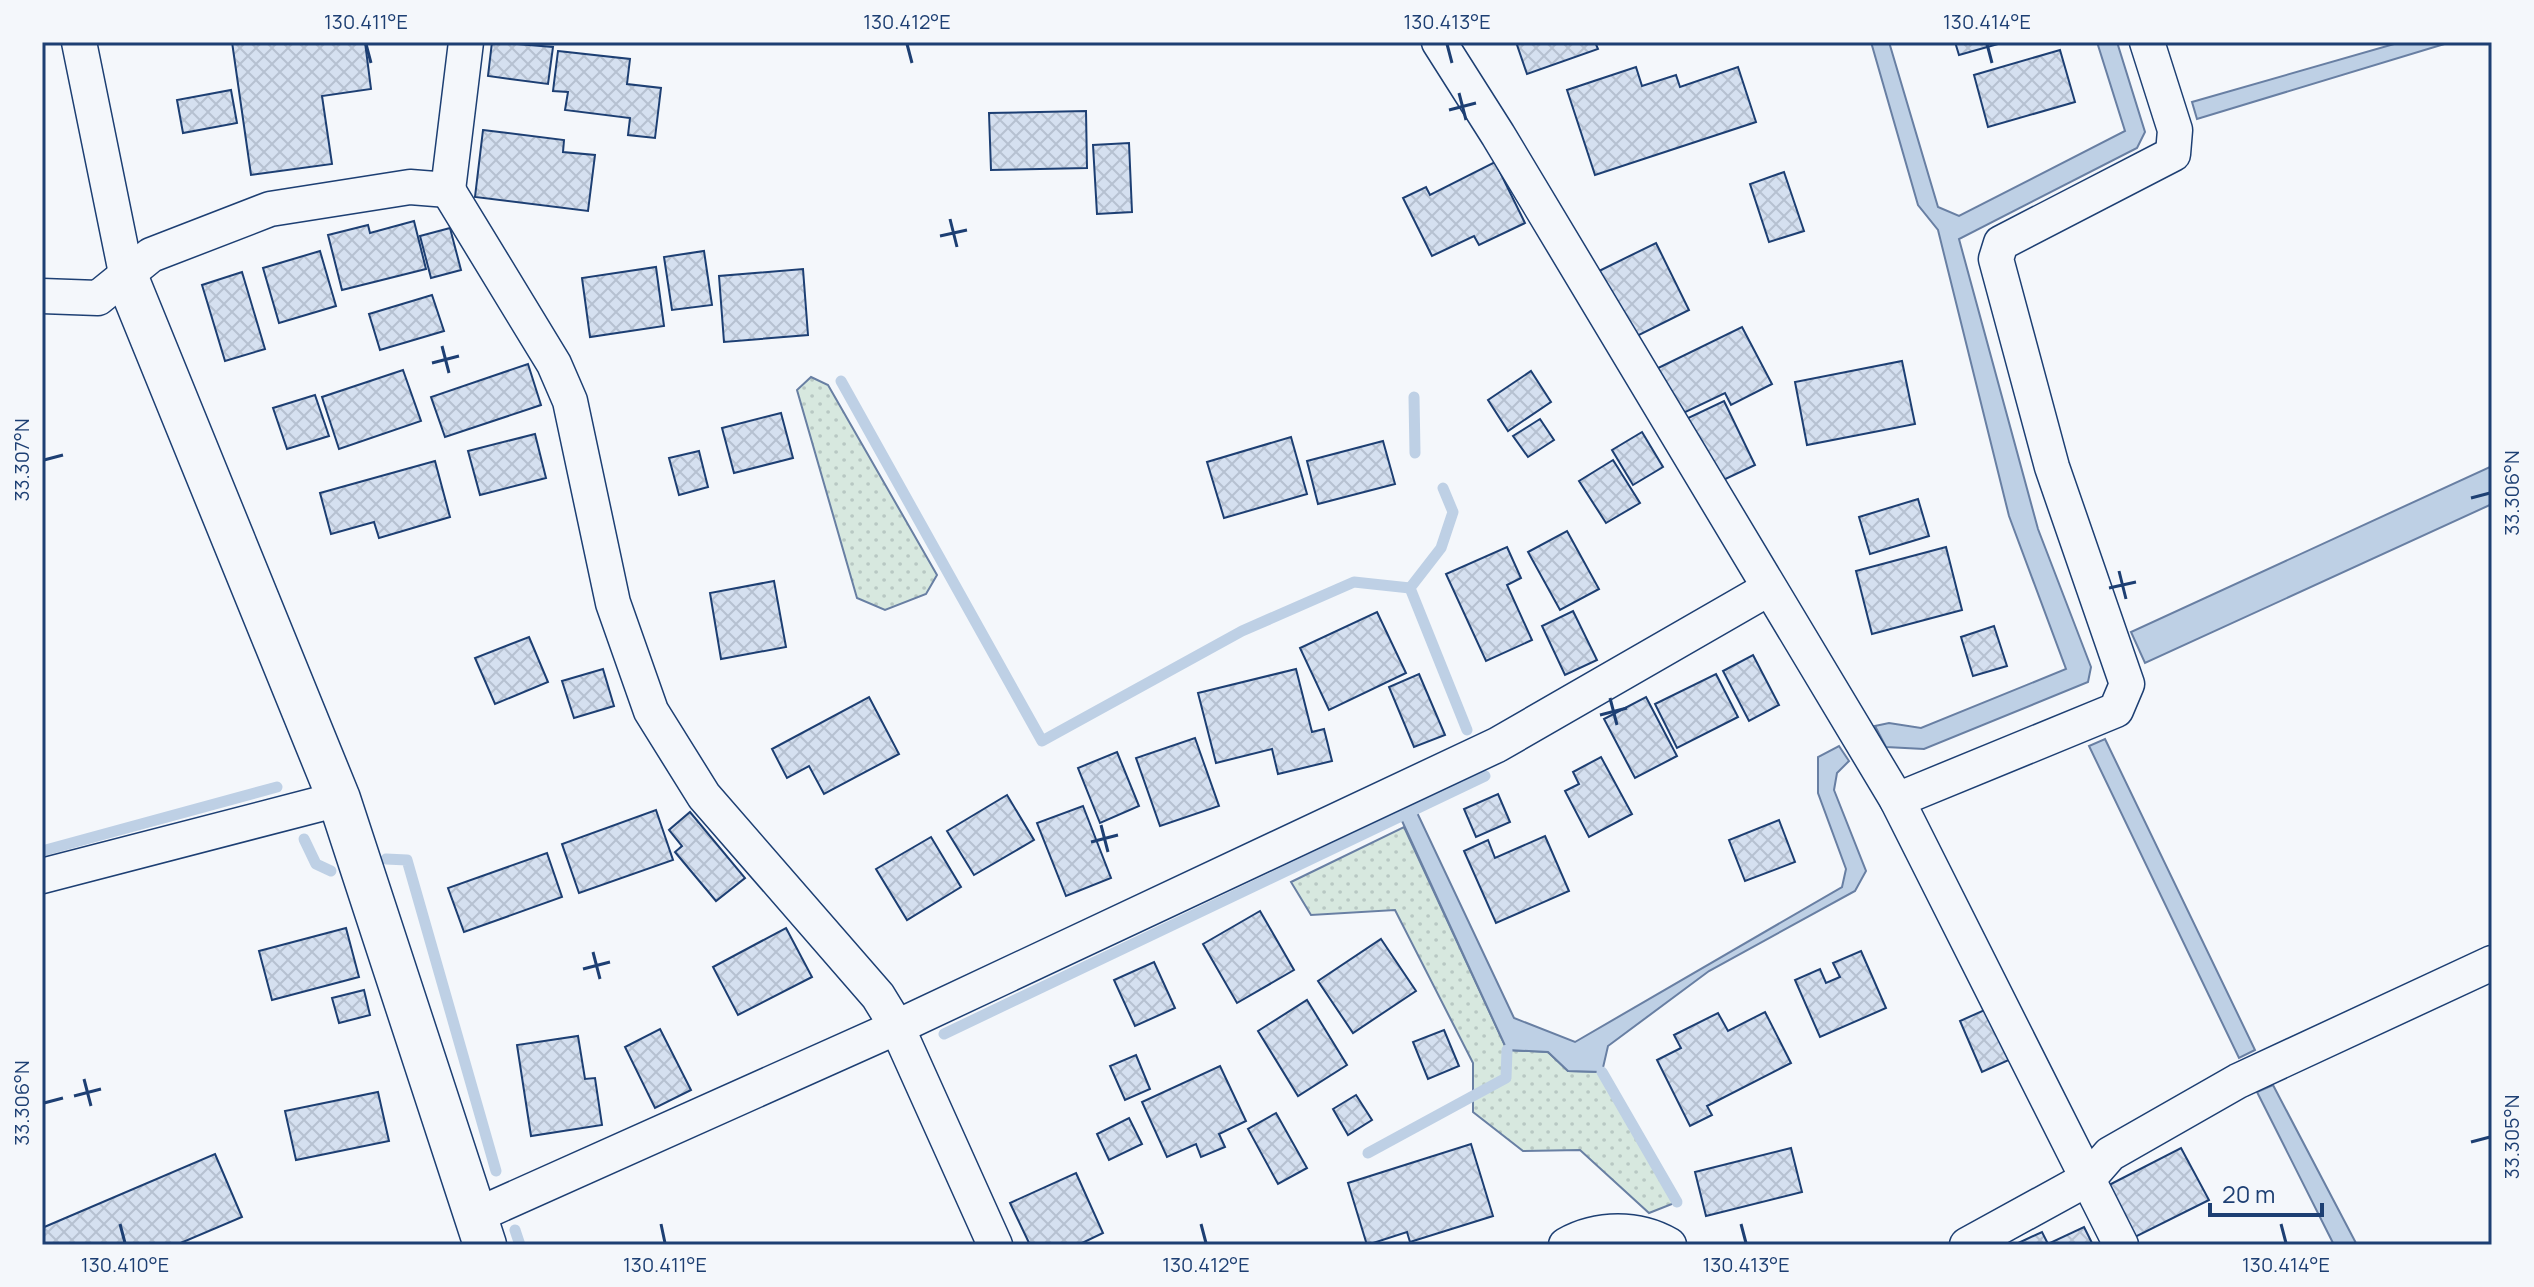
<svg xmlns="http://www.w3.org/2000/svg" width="2534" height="1287" font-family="Manrope,sans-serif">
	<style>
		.grass { fill: url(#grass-dots); stroke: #687fa3; stroke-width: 2 }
		.water { fill: #bed0e5; stroke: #687fa3; stroke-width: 2 }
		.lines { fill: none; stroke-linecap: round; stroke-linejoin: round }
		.stream { stroke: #bed0e5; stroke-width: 11 }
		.building { fill: url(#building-cross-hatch); stroke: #1d3f73; stroke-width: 2 }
		.minor-casing { stroke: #1d3f73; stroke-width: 37 }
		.tertiary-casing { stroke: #1d3f73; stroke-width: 45 }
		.minor { stroke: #f4f7fb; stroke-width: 34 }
		.tertiary { stroke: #f4f7fb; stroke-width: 42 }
		.ticks { fill: none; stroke: #1d3f73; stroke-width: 3 }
		.neatline { fill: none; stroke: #1d3f73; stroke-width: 3 }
		.ticks-label { font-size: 20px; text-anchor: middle; fill: #1d3f73 }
	</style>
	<defs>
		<pattern id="grass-dots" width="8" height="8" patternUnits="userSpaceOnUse" patternTransform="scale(2)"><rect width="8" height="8" fill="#d7e8df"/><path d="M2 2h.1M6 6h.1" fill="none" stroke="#b8c8c3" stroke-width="1.8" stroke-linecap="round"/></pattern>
		<pattern id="building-cross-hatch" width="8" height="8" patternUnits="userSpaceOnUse" patternTransform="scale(2)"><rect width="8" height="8" fill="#d5e0f0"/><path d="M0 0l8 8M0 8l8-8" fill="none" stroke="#b6c1d1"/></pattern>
	</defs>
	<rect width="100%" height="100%" fill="#f4f7fb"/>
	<!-- grass -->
	<g class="grass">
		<polygon points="811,377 828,385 937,575 926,594 885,610 857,598 797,390"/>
		<polygon points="1404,827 1507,1050 1548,1052 1568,1071 1602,1072 1677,1202 1649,1213 1580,1150 1523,1151 1473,1112 1473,1063 1395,910 1311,915 1291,882"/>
	</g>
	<!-- water -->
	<g class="water">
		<polygon points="1871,42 1889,42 1938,207 1959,216 2125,131 2097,42 2117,42 2145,132 2137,148 1959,239 2038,529 2091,667 2088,682 1924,749 1886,747 1875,726 1889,723 1921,728 2066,669 2009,516 1938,230 1918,205"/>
		<polygon points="2401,42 2451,42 2197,119 2192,102"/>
		<polygon points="2492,466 2492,504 2145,663 2131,632"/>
		<polygon points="2105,739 2255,1050 2239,1058 2089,746"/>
		<polygon points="1839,746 1849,761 1837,773 1834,790 1866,871 1855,891 1709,971 1608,1046 1602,1072 1568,1071 1548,1052 1507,1050 1397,810 1413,804 1514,1018 1575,1042 1842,887 1846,869 1818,793 1818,757"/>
		<polygon points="2273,1085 2357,1245 2334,1245 2257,1092"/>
	</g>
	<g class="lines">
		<!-- stream -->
		<g class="stream">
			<polyline points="841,381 1042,741 1242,631 1354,582 1410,588"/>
			<polyline points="1414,397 1415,453"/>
			<polyline points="1443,488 1453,512 1441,548 1410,588 1467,730"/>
			<polyline points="304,839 316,864 331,871"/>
			<polyline points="42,851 277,787"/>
			<polyline points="386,859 407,860 496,1171"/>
			<polyline points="944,1034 1485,776"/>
			<polyline points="1602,1072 1677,1202"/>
			<polyline points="1368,1153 1506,1078 1507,1050"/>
			<polyline points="515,1230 520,1245"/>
		</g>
	</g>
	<!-- building -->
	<g class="building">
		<polygon points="232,42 365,42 371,89 322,96 332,164 251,175"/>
		<polygon points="492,42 553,47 548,84 488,76"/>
		<polygon points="1516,42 1595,42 1598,49 1527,74"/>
		<polygon points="1955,42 2005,42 1959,55"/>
		<polygon points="2060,50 2075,102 1988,127 1974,75"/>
		<polygon points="558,51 630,59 627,84 661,88 655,138 628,135 630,118 565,110 568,92 553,91"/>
		<polygon points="1636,67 1642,86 1676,75 1680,87 1738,67 1756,122 1595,175 1567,90"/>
		<polygon points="231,90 237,123 183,133 177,100"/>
		<polygon points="1086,111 1087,168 991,170 989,113"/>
		<polygon points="483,130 564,140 563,152 595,155 588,211 475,197"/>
		<polygon points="1129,143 1132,212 1097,214 1093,145"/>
		<polygon points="1495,162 1525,223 1479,245 1474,236 1432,256 1403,198 1426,187 1430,195"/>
		<polygon points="1784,172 1804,231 1769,242 1750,184"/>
		<polygon points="414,221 426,269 342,290 328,235 368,225 370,233"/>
		<polygon points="450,228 461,270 431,278 420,236"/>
		<polygon points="1656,243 1689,310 1633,338 1599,271"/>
		<polygon points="320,251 336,306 279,323 263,268"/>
		<polygon points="704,251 712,305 672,310 664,257"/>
		<polygon points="656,267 664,326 590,337 582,278"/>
		<polygon points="803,269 808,335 724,342 719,276"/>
		<polygon points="242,272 265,349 225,361 202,285"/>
		<polygon points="432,295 444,331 380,350 369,314"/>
		<polygon points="1742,327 1772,384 1731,405 1725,393 1675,417 1652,371"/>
		<polygon points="1902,361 1915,424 1807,445 1795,382"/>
		<polygon points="528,364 541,405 445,437 431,397"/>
		<polygon points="403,370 421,421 339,449 322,397"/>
		<polygon points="1531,371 1551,402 1508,431 1488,400"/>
		<polygon points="315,395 329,436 287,449 273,408"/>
		<polygon points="1724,401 1755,465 1715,484 1684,420"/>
		<polygon points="781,413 793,458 734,473 722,428"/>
		<polygon points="1540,419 1554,440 1528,457 1513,436"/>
		<polygon points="1642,432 1663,467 1633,485 1612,450"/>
		<polygon points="535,434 546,478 480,495 468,451"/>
		<polygon points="1291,437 1307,494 1224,518 1207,462"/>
		<polygon points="1383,441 1395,484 1318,504 1307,461"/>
		<polygon points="699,451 708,487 679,495 669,458"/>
		<polygon points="1613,460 1640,503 1606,523 1579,481"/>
		<polygon points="435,461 450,517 379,538 374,522 331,534 320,493"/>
		<polygon points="1918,499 1929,536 1870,554 1859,517"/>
		<polygon points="1567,531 1599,589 1560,610 1528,552"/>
		<polygon points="1507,547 1521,578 1507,585 1532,640 1486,661 1446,574"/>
		<polygon points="1946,547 1962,610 1872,634 1856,571"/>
		<polygon points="774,581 786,647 721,659 710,593"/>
		<polygon points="1573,611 1597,660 1565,675 1542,626"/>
		<polygon points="1377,612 1406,673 1329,710 1300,648"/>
		<polygon points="1994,626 2007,666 1973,676 1961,637"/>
		<polygon points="529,637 548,682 495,704 475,658"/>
		<polygon points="1753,655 1779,705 1749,721 1723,671"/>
		<polygon points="603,669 614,706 574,718 562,681"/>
		<polygon points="1296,669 1312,732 1324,729 1332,761 1278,774 1272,749 1216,763 1198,693"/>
		<polygon points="1419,674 1445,735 1414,747 1389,687"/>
		<polygon points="1716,674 1738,717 1677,748 1655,704"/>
		<polygon points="869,697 899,754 824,794 809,766 787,778 772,749"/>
		<polygon points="1646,697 1677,756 1635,778 1604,719"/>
		<polygon points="1195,738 1219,806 1160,826 1136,758"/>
		<polygon points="1117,752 1139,806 1100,823 1078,768"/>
		<polygon points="1601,757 1632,814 1589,837 1565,791 1579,784 1573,772"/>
		<polygon points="1498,794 1510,822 1476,837 1464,809"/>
		<polygon points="1007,795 1034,840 974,875 947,831"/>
		<polygon points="1083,806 1111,878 1066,896 1037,823"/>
		<polygon points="656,810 673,860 579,893 562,844"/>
		<polygon points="690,812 745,878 716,901 675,852 682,846 669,830"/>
		<polygon points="1779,820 1795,862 1745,881 1729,840"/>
		<polygon points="1545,836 1569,891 1496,923 1464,851 1488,840 1495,858"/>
		<polygon points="931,837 961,887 907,920 876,869"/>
		<polygon points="547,853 562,897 464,932 448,888"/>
		<polygon points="1260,911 1294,970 1237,1003 1203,944"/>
		<polygon points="346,928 359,977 272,1000 259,951"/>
		<polygon points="786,928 812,977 738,1015 713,967"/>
		<polygon points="1381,939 1416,991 1353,1033 1318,981"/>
		<polygon points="1861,951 1886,1008 1820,1037 1795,980 1820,969 1826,983 1840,977 1833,963"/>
		<polygon points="1154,962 1175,1008 1135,1026 1114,980"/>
		<polygon points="364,990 370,1015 339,1023 332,998"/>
		<polygon points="1307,1000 1347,1065 1298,1096 1258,1031"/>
		<polygon points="1989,1008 2011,1059 1982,1072 1960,1021"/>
		<polygon points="1765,1012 1791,1063 1707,1106 1712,1115 1690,1126 1657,1060 1681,1048 1674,1035 1718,1013 1728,1031"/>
		<polygon points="660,1029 691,1090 655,1108 625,1047"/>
		<polygon points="1444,1030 1459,1066 1428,1079 1413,1042"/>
		<polygon points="578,1036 585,1079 595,1078 602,1125 531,1136 517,1045"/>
		<polygon points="1136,1055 1150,1089 1125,1100 1110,1066"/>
		<polygon points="1220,1066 1246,1121 1219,1134 1225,1147 1201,1157 1196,1144 1167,1157 1142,1102"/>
		<polygon points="378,1092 389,1141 296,1160 285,1111"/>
		<polygon points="1356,1095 1372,1120 1348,1135 1333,1109"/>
		<polygon points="1276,1113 1307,1168 1278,1184 1248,1129"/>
		<polygon points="1129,1118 1142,1144 1109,1160 1097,1134"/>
		<polygon points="1471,1144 1493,1216 1410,1242 1407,1232 1367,1245 1348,1183"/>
		<polygon points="1791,1148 1802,1192 1706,1216 1695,1172"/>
		<polygon points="2181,1148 2209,1200 2135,1237 2109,1185"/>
		<polygon points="215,1154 242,1217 176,1245 42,1245 42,1228"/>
		<polygon points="1076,1173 1103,1233 1078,1245 1030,1245 1010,1203"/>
		<polygon points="2084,1227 2093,1245 2014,1245 2042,1232 2048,1244"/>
	</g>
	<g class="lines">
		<defs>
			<g id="minor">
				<polyline points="79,42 127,278"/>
				<polyline points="1439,42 1498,135 1897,800 2121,1245"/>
				<polyline points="448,190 554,364 570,401 613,603 651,711 704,796 878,996 897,1027 995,1245"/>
				<polyline points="42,296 98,298 151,255 270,209 410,187 448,190 466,42"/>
				<polyline points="1897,800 2116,710 2127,684 2052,467 1996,259 2001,243 2173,154 2175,130 2147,42"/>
				<polyline points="42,876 339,799"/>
				<polyline points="475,1216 897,1027 1497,745 1768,589"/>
				<path d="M1566 1245C1598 1227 1638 1227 1669 1245"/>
				<polyline points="1967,1245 2089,1178 2110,1154 2238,1081 2492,963"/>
			</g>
			<polyline id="tertiary" points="127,278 339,799 485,1245"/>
		</defs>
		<!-- minor casing -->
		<use href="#minor" class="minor-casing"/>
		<!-- tertiary casing -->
		<use href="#tertiary" class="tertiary-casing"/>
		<!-- minor -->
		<use href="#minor" class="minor"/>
		<!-- tertiary -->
		<use href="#tertiary" class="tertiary"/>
	</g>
	<!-- ticks -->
	<path class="ticks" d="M366 44 371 63M907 44 912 63M1447 44 1452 63M1987 44 1992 63M1459 93 1466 120M1449 110 1476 103M950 219 957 247M940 236 967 230M442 346 449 373M432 363 459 356M44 460 63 455M2471 498 2490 493M2119 571 2126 599M2109 588 2136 582M1610 698 1617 725M1600 715 1627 708M1101 825 1108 852M1091 842 1118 835M593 952 600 979M583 969 610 962M84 1079 91 1106M74 1096 101 1089M44 1103 63 1098M2471 1142 2490 1137M120 1224 125 1243M661 1224 665 1243M1201 1224 1206 1243M1741 1224 1746 1243M2281 1224 2286 1243"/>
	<!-- border -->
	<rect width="2534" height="1287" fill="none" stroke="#f4f7fb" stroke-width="88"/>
	<!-- scale -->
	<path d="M2210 1203v12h112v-12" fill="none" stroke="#1d3f73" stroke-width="4"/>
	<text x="2222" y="1203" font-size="24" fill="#1d3f73" stroke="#f4f7fb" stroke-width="6" paint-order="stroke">20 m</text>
	<rect x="44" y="44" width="2446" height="1199" class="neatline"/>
	<g class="ticks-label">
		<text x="366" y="29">130.411°E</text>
		<text x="907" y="29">130.412°E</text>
		<text x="1447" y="29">130.413°E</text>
		<text x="1987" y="29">130.414°E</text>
		<text transform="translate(22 460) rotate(-90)" y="7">33.307°N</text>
		<text transform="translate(2512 493) rotate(-90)" y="7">33.306°N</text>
		<text transform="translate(22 1103) rotate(-90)" y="7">33.306°N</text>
		<text transform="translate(2512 1137) rotate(-90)" y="7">33.305°N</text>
		<text x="125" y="1272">130.410°E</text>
		<text x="665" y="1272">130.411°E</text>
		<text x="1206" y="1272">130.412°E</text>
		<text x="1746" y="1272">130.413°E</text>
		<text x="2286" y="1272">130.414°E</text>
	</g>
</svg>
